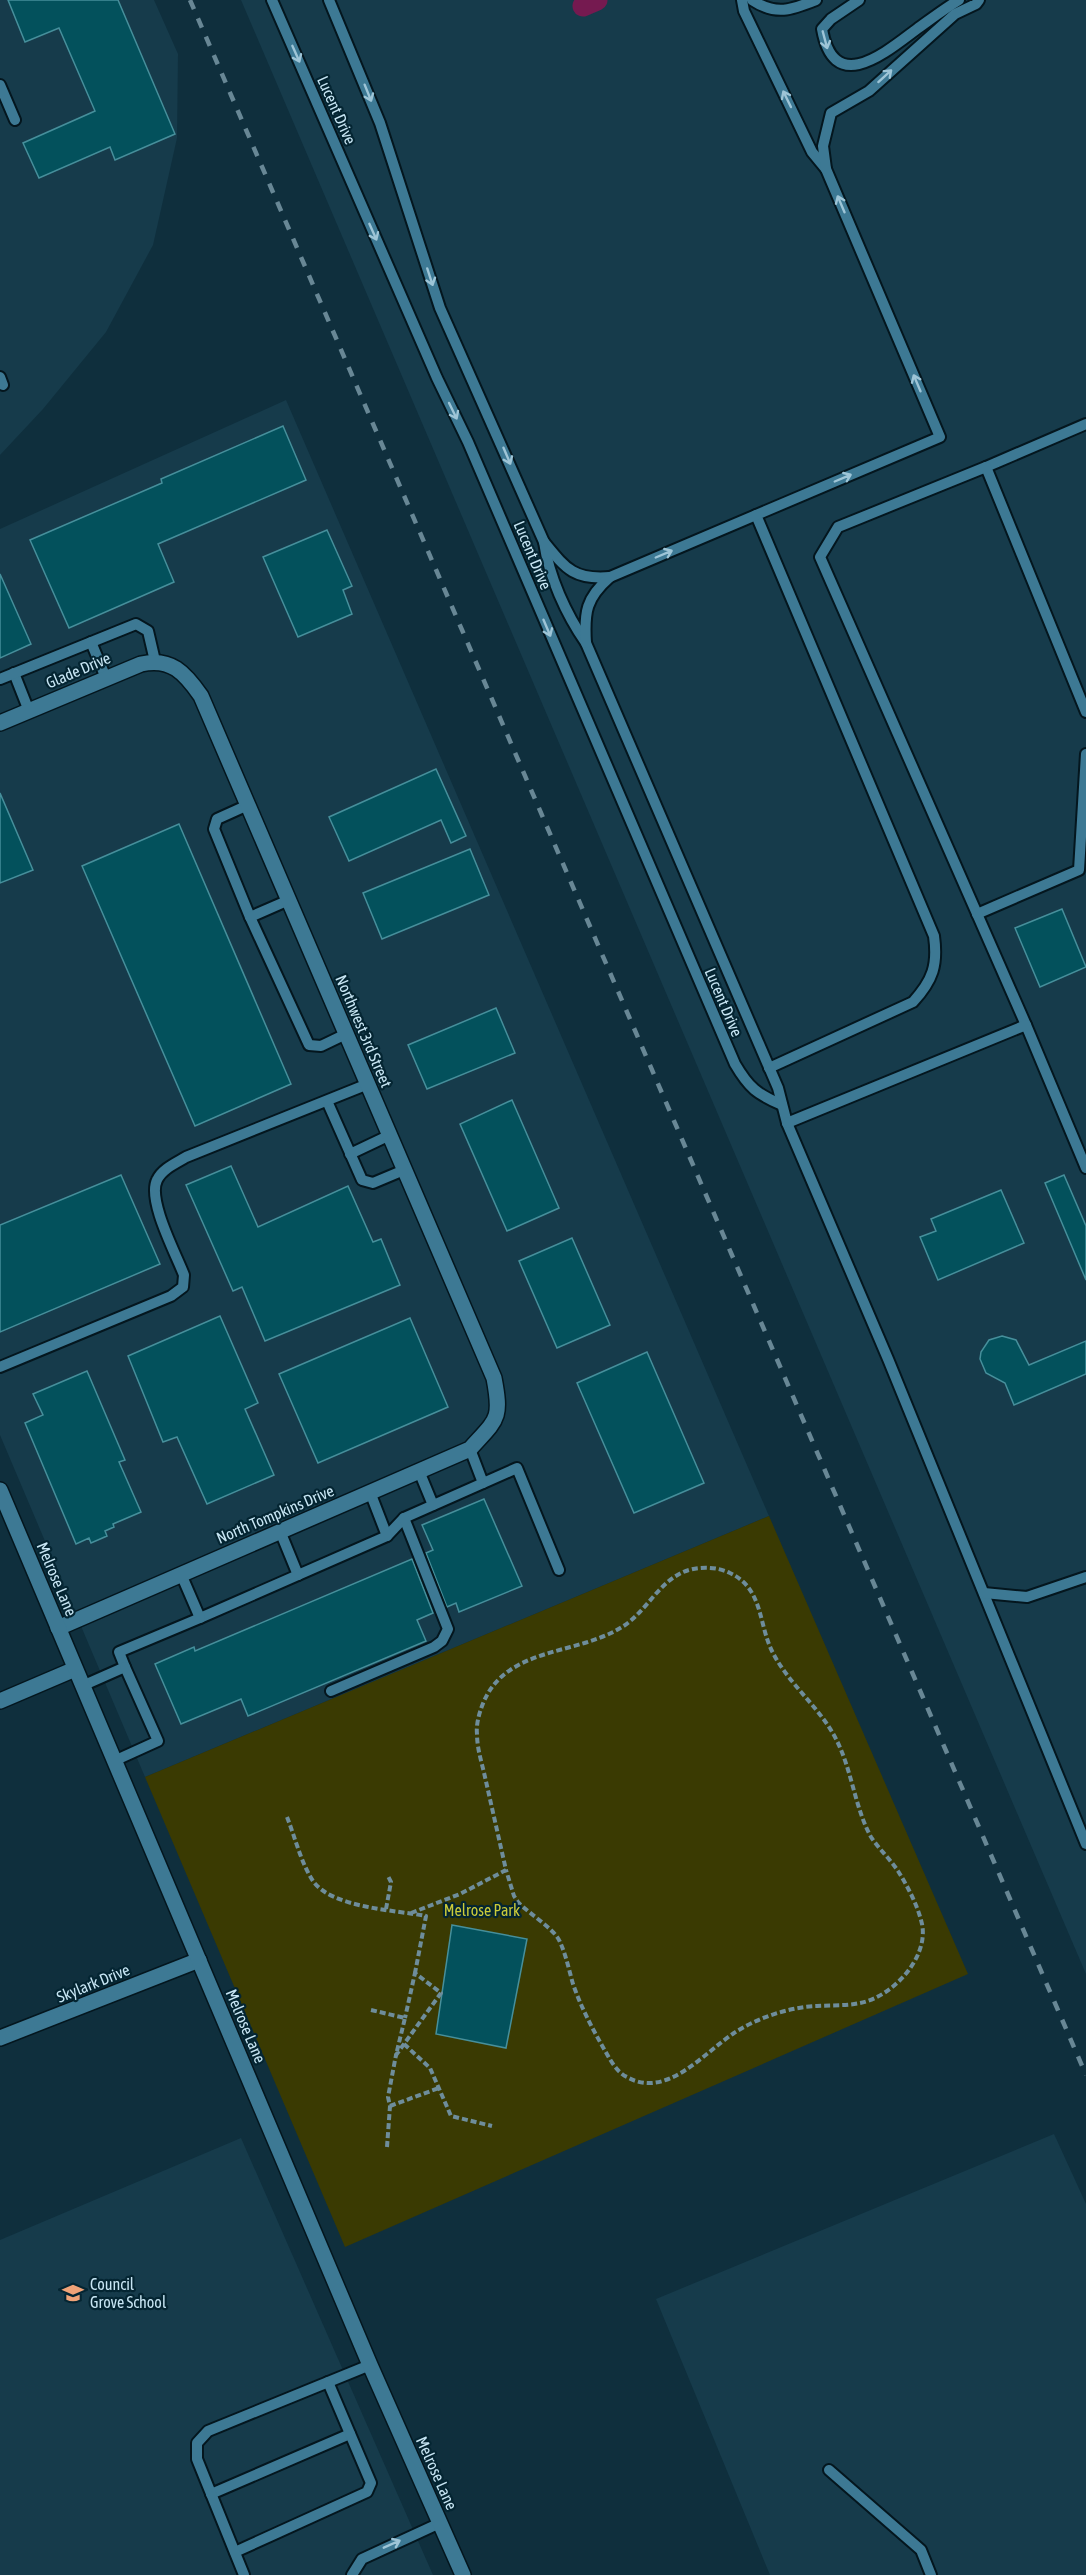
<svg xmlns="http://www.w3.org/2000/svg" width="1086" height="2575" font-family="'Asap Condensed',sans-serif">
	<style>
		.built { fill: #163b4b }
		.green { fill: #3a3a02 }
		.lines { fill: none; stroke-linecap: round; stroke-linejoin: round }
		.canal { stroke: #751a50; stroke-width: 21 }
		.building { fill: #03515c; stroke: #468f9b; stroke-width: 1.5 }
		.service-casing { stroke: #04161e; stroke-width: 14 }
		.minor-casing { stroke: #04161e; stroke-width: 18 }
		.tertiary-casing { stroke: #04161e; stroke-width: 18 }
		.path { stroke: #6e8d9b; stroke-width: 4; stroke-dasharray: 6 3; stroke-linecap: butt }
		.service { stroke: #3d7994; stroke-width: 10 }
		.minor { stroke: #3d7994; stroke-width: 15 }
		.tertiary { stroke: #3d7994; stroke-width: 15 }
		.rail { stroke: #688795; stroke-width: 4.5; stroke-dasharray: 10 10; stroke-linecap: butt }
		.oneway { stroke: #9ec5d7 }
		.labels { text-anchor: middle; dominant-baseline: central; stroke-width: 4.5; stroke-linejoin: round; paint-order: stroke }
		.street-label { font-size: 16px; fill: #c8e6f4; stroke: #042532 }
		.park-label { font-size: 16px; fill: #cbcb39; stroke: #042532 }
		.poi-label { font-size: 16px; fill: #c8e6f4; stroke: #042532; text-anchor: start }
	</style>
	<rect width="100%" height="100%" fill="#0f2f3d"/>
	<!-- built -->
	<g class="built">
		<polygon points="0,0 154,0 178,54 177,138 153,245 106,332 43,409 0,455"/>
		<polygon points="241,0 1086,0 1086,1974"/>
		<polygon points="286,400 769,1516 145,1777 0,1435 0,529"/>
		<polygon points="1054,2134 1086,2204 1086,2575 770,2575 656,2299"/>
		<polygon points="241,2138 433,2575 0,2575 0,2240"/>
	</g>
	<!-- green -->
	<polygon class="green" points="769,1516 968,1974 345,2247 145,1777"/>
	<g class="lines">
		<!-- canal -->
		<polyline class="canal" points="583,6 597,0"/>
	</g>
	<!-- building -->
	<g class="building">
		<polygon points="8,0 118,0 175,134 115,160 110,147 39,178 23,143 95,111 59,28 25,42"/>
		<polygon points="283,426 306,480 158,544 174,582 69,628 30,540 162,483 161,479"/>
		<polygon points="327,530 352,586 343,590 352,614 298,637 263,557"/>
		<polygon points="0,574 31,644 0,658"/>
		<polygon points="436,769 466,836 451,843 441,820 349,861 329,817"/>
		<polygon points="0,793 33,870 0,883"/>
		<polygon points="179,824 291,1084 195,1126 82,866"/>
		<polygon points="470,849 489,895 382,939 363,893"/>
		<polygon points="1062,909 1086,967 1040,987 1015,928"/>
		<polygon points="496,1008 515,1053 427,1089 408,1045"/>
		<polygon points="512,1100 559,1208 507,1231 460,1124"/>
		<polygon points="231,1166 258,1227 348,1186 373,1242 381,1239 400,1285 265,1341 242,1287 233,1291 186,1185"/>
		<polygon points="121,1175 160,1264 0,1332 0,1225"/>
		<polygon points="1064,1175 1086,1226 1086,1280 1045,1183"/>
		<polygon points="1001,1190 1024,1243 938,1280 920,1237 936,1231 931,1219"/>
		<polygon points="572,1238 610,1325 557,1348 519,1261"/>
		<polygon points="220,1316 258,1403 245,1409 274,1475 207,1504 177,1437 163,1442 128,1356"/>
		<polygon points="410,1318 448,1407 318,1463 279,1374"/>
		<polygon points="1002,1336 1016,1340 1029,1365 1086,1341 1086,1374 1014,1405 1005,1383 986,1373 980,1359 981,1352 989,1340"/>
		<polygon points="647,1352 704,1483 634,1513 577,1383"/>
		<polygon points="87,1371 125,1460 119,1462 141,1512 113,1524 114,1527 105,1531 107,1536 91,1543 89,1538 76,1544 25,1423 43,1415 33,1394"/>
		<polygon points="484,1499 522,1586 459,1612 456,1603 447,1607 426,1553 433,1550 422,1525"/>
		<polygon points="412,1559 433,1613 417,1620 426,1641 248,1716 241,1699 181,1724 155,1664 194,1647 195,1651"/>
		<polygon points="452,1925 527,1939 506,2048 436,2034"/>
	</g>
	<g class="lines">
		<defs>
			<g id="service">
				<path d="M272 0 437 378 468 442 735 1064C749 1088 757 1094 782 1105"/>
				<path d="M329 0 380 123 440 308 544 542C549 577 566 614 586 643L778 1088 787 1123 888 1359 1086 1844"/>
				<polyline points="742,0 744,11 812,152 826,169"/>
				<path d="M752 0C776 16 791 10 816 0"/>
				<path d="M859 0 831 19 822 29C834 97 886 52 917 29 931 19 944 9 959 0"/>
				<polyline points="0,85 15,120"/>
				<polyline points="0,377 3,385"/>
				<polyline points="986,467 1086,424"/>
				<path d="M756 515 934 936C938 965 933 980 913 1002L769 1068"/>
				<path d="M544 542C566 569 574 580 610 577"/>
				<polyline points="91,642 106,678"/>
				<path d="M586 643C584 612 586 598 610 577L940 437 826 169 823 146 831 113 869 91 955 14 976 4 979 0"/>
				<polyline points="14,673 29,711"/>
				<polyline points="0,679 136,624 148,631 155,661"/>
				<polyline points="248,805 217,819 214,829 250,917"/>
				<polyline points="289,900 250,917 309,1045 321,1046 346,1034"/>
				<polyline points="977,914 1079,870 1086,754"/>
				<polyline points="1026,1025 820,557 838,527 986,467 1086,712"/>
				<polyline points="327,1101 362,1180 373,1183 404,1170"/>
				<polyline points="787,1123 1026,1025 1086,1168"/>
				<polyline points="350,1154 390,1135"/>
				<path d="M0 1367 171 1296 183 1287 184 1275C176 1254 147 1200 157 1180 162 1169 176 1163 186 1157L368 1084"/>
				<polyline points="470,1449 483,1483"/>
				<polyline points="419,1471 433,1505"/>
				<polyline points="280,1531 298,1575"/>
				<polyline points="387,1536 404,1518 517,1468 559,1570"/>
				<polyline points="984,1593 1027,1597 1086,1577"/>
				<polyline points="200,1618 387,1536 370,1492"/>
				<polyline points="82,1686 125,1667 119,1652 200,1618 181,1574"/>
				<polyline points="331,1691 434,1647 442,1641 448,1629 404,1518"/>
				<polyline points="114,1761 158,1741 125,1667"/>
				<polyline points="829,2470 921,2550 931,2575"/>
				<polyline points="211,2494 350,2434"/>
				<polyline points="235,2552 367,2492 371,2483 328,2382"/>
				<polyline points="244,2575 197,2459 197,2443 208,2431 370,2365"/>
				<polyline points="352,2575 362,2559 440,2523"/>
			</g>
			<g id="minor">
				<path d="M0 723 141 664C171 657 185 673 201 696L494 1378C502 1420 497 1419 470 1449L58 1628"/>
				<polyline points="0,1701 75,1669"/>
				<polyline points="0,2038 199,1960"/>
			</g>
			<polyline id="tertiary" points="0,1490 370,2365 463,2575"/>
		</defs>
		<!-- service casing -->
		<use href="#service" class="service-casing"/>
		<!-- minor casing -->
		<use href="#minor" class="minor-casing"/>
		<!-- tertiary casing -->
		<use href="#tertiary" class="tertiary-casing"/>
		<!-- path -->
		<g class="path">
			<path d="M287 1817C295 1837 301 1863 313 1881 332 1908 395 1910 426 1916L415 1973"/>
			<polyline points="386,1909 391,1882 388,1876"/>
			<path d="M411 1913 460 1894 506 1870C499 1839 492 1808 485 1777 482 1763 477 1749 477 1734 476 1725 479 1714 482 1706 504 1646 576 1656 622 1627 645 1613 657 1585 681 1573 695 1566 716 1566 730 1573 764 1589 758 1625 773 1653 790 1686 821 1708 837 1741 852 1771 855 1808 871 1837 879 1849 890 1859 898 1871 908 1887 918 1906 922 1924 929 1958 892 1997 860 2003 846 2006 831 2005 817 2006 789 2007 757 2018 734 2033 705 2052 666 2100 627 2077 616 2072 610 2059 604 2049 592 2028 581 2007 573 1984 569 1970 566 1955 560 1942 555 1929 529 1914 518 1902L514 1896 506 1870"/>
			<polyline points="371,2010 405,2018 396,2055 441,1993 415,1973 405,2018"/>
			<polyline points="404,2044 430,2068 451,2116 492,2126"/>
			<polyline points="390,2106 439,2088"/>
			<polyline points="387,2147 390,2106 388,2097 396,2055"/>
		</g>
		<!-- service -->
		<use href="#service" class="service"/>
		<!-- minor -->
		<use href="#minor" class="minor"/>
		<!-- tertiary -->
		<use href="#tertiary" class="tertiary"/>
		<!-- rail -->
		<polyline class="rail" points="190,0 1086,2075"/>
	</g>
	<!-- one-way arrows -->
	<defs><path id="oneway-shaft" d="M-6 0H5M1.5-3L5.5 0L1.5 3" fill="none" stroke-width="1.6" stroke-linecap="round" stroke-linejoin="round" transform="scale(1.5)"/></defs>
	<g class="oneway">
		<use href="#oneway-shaft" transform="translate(825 40) rotate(75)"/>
		<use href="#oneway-shaft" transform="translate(296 54) rotate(66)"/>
		<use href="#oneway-shaft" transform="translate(885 76) rotate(-42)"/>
		<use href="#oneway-shaft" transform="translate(368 93) rotate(68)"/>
		<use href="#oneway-shaft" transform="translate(787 99) rotate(-116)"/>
		<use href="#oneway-shaft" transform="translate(841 204) rotate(-113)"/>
		<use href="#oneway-shaft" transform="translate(373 232) rotate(66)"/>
		<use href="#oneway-shaft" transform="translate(430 277) rotate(72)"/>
		<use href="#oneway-shaft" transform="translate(917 383) rotate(-113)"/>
		<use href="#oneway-shaft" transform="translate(453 411) rotate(64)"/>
		<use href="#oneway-shaft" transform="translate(507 456) rotate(67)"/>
		<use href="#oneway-shaft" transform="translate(843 478) rotate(-23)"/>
		<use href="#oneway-shaft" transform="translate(664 554) rotate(-23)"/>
		<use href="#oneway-shaft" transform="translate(547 628) rotate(67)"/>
		<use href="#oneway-shaft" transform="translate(392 2544) rotate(-24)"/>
	</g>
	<!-- icons -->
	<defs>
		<symbol id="school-bare" viewBox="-9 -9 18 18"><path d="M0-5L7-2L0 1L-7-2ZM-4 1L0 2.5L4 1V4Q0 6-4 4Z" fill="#f0a378" stroke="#042532" stroke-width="2.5" paint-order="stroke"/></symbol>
	</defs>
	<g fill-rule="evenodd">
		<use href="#school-bare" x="58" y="2278" width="30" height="30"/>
	</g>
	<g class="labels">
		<!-- street labels -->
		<g class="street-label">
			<text transform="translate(337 110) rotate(66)">Lucent Drive</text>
			<text transform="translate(533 555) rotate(67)">Lucent Drive</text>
			<text transform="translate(78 670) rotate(-23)">Glade Drive</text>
			<text transform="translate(724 1002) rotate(67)">Lucent Drive</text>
			<text transform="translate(364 1031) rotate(67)">Northwest 3rd Street</text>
			<text transform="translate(275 1514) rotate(-23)">North Tompkins Drive</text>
			<text transform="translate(57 1579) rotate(67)">Melrose Lane</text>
			<text transform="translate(93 1983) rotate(-22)">Skylark Drive</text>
			<text transform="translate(246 2026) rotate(67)">Melrose Lane</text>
			<text transform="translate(437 2473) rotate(66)">Melrose Lane</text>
		</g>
		<!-- park labels -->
		<g class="park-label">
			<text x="482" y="1910">Melrose Park</text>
		</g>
		<!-- poi labels -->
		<g class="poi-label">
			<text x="90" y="2284">Council<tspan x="90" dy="18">Grove School</tspan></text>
		</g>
	</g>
</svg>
